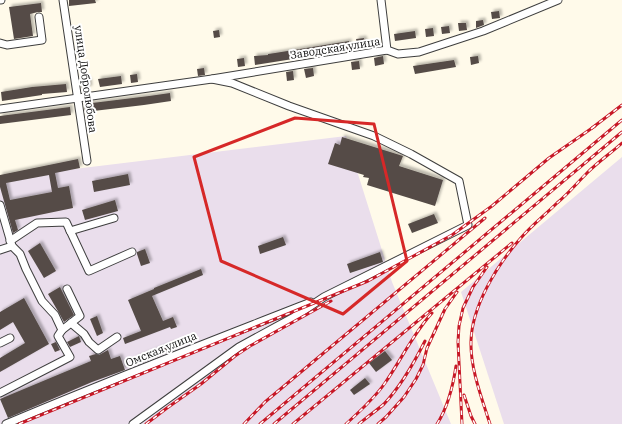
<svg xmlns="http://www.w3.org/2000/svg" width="622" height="424" font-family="'IBM Plex Serif',serif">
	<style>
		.industrial { fill: #eadeec }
		.building { fill: #554c47; fill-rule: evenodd; filter: url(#shadow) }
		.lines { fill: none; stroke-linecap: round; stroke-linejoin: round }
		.minor-casing { stroke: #3e3e3e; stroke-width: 9 }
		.minor { stroke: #fff; stroke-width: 7 }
		.rail-casing { stroke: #c71826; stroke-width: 3 }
		.rail { stroke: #fff; stroke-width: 1.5; stroke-dasharray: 4.5; stroke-linecap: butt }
		.marked { fill: none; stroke: #d62828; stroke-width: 3; stroke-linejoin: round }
		.labels { text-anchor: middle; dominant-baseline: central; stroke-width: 4; stroke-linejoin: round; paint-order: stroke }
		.street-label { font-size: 11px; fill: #0b0b0b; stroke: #fff }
	</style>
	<defs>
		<filter id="shadow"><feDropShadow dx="2.5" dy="-2.5" stdDeviation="1" flood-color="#0004"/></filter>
	</defs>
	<rect width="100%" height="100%" fill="#fffaea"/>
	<!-- industrial -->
	<g class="industrial">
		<polygon points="346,136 392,282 451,424 0,424 0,178"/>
		<polygon points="622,157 622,424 504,424 461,292"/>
	</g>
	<!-- building -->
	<g class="building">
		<polygon points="69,0 95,0 96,3 69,6"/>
		<polygon points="41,3 42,12 38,12 30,14 33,36 14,39 9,7"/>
		<polygon points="499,11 500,18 492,19 491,12"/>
		<polygon points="483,20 484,25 476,28 476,21"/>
		<polygon points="458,23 466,23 467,30 459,31"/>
		<polygon points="449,26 450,33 442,34 441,27"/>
		<polygon points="433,28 434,36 426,37 425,29"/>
		<polygon points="219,30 220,37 214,38 213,31"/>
		<polygon points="415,31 416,38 395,41 394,34"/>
		<polygon points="364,38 366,46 358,48 356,39"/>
		<polygon points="349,41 350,50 255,65 254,56 268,55 268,54 275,53"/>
		<polygon points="383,56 384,64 375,66 374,58"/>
		<polygon points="478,56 479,63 471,65 470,57"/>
		<polygon points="244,58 245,66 238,67 237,59"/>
		<polygon points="454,60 456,67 415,74 413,66"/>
		<polygon points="359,61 360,69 352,70 351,62"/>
		<polygon points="204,68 205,75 198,76 197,69"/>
		<polygon points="313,68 314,76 306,78 304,69"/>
		<polygon points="293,71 294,80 287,81 286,72"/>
		<polygon points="137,74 138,82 131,83 130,75"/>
		<polygon points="121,76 122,84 100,87 98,79"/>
		<polygon points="89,80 90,88 82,89 81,81"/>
		<polygon points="66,84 67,92 42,94 42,95 2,101 1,92 32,87"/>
		<polygon points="170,93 171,101 144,105 85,112 84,104 149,96"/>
		<polygon points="70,107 71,115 0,124 0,116"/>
		<polygon points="342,137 403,156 399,166 443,180 435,206 367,185 369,178 363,177 364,175 328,164 335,143 340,145"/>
		<path d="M78 159 80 168 55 173 58 188 69 186 73 208 15 220 18 230 13 233 0 187V175ZM49 175 52 192 10 200 6 183Z"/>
		<polygon points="128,174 130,185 94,192 92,181"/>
		<polygon points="115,200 118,211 85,220 82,210"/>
		<polygon points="434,214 438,223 412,233 408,224"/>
		<polygon points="283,237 286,245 260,254 258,246"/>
		<polygon points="40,243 56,271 44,278 28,251"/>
		<polygon points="145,249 150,263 141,266 137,254 137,252"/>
		<polygon points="380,252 383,262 350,273 347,264"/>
		<polygon points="201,269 203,275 152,296 163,321 173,317 177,327 171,329 170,327 125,344 123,338 141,331 128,300 154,289 154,288"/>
		<polygon points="60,287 74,315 64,322 59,313 48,294"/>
		<polygon points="24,298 49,344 0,372 0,358 25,343 13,322 0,330 0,312"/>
		<polygon points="97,316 103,333 97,336 90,319"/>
		<polygon points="79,336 81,342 70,347 67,342"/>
		<polygon points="56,342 60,350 55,352 51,344"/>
		<polygon points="173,343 176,349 137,365 135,358"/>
		<polygon points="108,350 111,359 120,356 125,370 92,382 8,418 0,399 91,361 89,356 96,354 99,355"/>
		<polygon points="385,351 392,360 376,372 369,363"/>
		<polygon points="365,378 370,384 354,395 350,390"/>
	</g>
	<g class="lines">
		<defs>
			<g id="minor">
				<polyline points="0,0 1,0"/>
				<polyline points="63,0 87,161"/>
				<polyline points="381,0 387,50"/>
				<polyline points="0,43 7,45 42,40 39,17"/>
				<polyline points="0,109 212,79 387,50 398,54 419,52 483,31 558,0"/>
				<polyline points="0,205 12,246 0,250"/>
				<polyline points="70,231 114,218"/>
				<polyline points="10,241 37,223 66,222 89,271 132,252"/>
				<polyline points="12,246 20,254 26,269 42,301 55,315 62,330 80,316 67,289"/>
				<polyline points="71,323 84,334 89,342 98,350 117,337"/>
				<polyline points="0,343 10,338"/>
				<polyline points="0,393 70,357 58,336 62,330"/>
				<path d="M6 424C107 381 209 342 311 302"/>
				<polyline points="133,424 239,347 294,317 324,297 468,225 459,181 411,154 374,136 289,106 232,83 212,79"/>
			</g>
		</defs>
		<!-- minor casing -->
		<use href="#minor" class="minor-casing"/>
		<!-- minor -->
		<use href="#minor" class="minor"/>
		<defs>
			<g id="rail">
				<polyline points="592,128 622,105"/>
				<polyline points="464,395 471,416 475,424"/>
				<polyline points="19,424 368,281 452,235 492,206 549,158 595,126"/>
				<polyline points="146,424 167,408 201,384 235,356 250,346 331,301"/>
				<polyline points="244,424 265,402 485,218"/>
				<polyline points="260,424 622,120"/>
				<polyline points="274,424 622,132"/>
				<polyline points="293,424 512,243"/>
				<path d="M346 424C360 411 374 399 385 383 401 360 413 334 432 313"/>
				<path d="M359 424C367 417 376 411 384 404 401 386 414 363 425 341"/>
				<polyline points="378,424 386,417 404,397 416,379 423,365 427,348 445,309 457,292"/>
				<path d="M437 424C448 407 453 386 456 366"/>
				<polyline points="462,424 458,342 459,326 463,308 473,287 487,267"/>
				<path d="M490 424C482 399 470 368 471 341 472 306 497 265 520 239 531 226 545 215 557 203 568 194 577 183 587 173 598 162 611 153 622 143"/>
			</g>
		</defs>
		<!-- rail casing -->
		<use href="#rail" class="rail-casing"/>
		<!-- rail -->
		<use href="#rail" class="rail"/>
	</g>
	<!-- marked area -->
	<path class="marked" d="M295 118 374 124 407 261 343 314 221 261 194 157Z"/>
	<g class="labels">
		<!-- street labels -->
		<g class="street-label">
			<text transform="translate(335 48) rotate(-9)">Заводская улица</text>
			<text transform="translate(86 79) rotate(82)">улица Добролюбова</text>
			<text transform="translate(161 349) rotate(-22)">Омская улица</text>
		</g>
	</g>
</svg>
